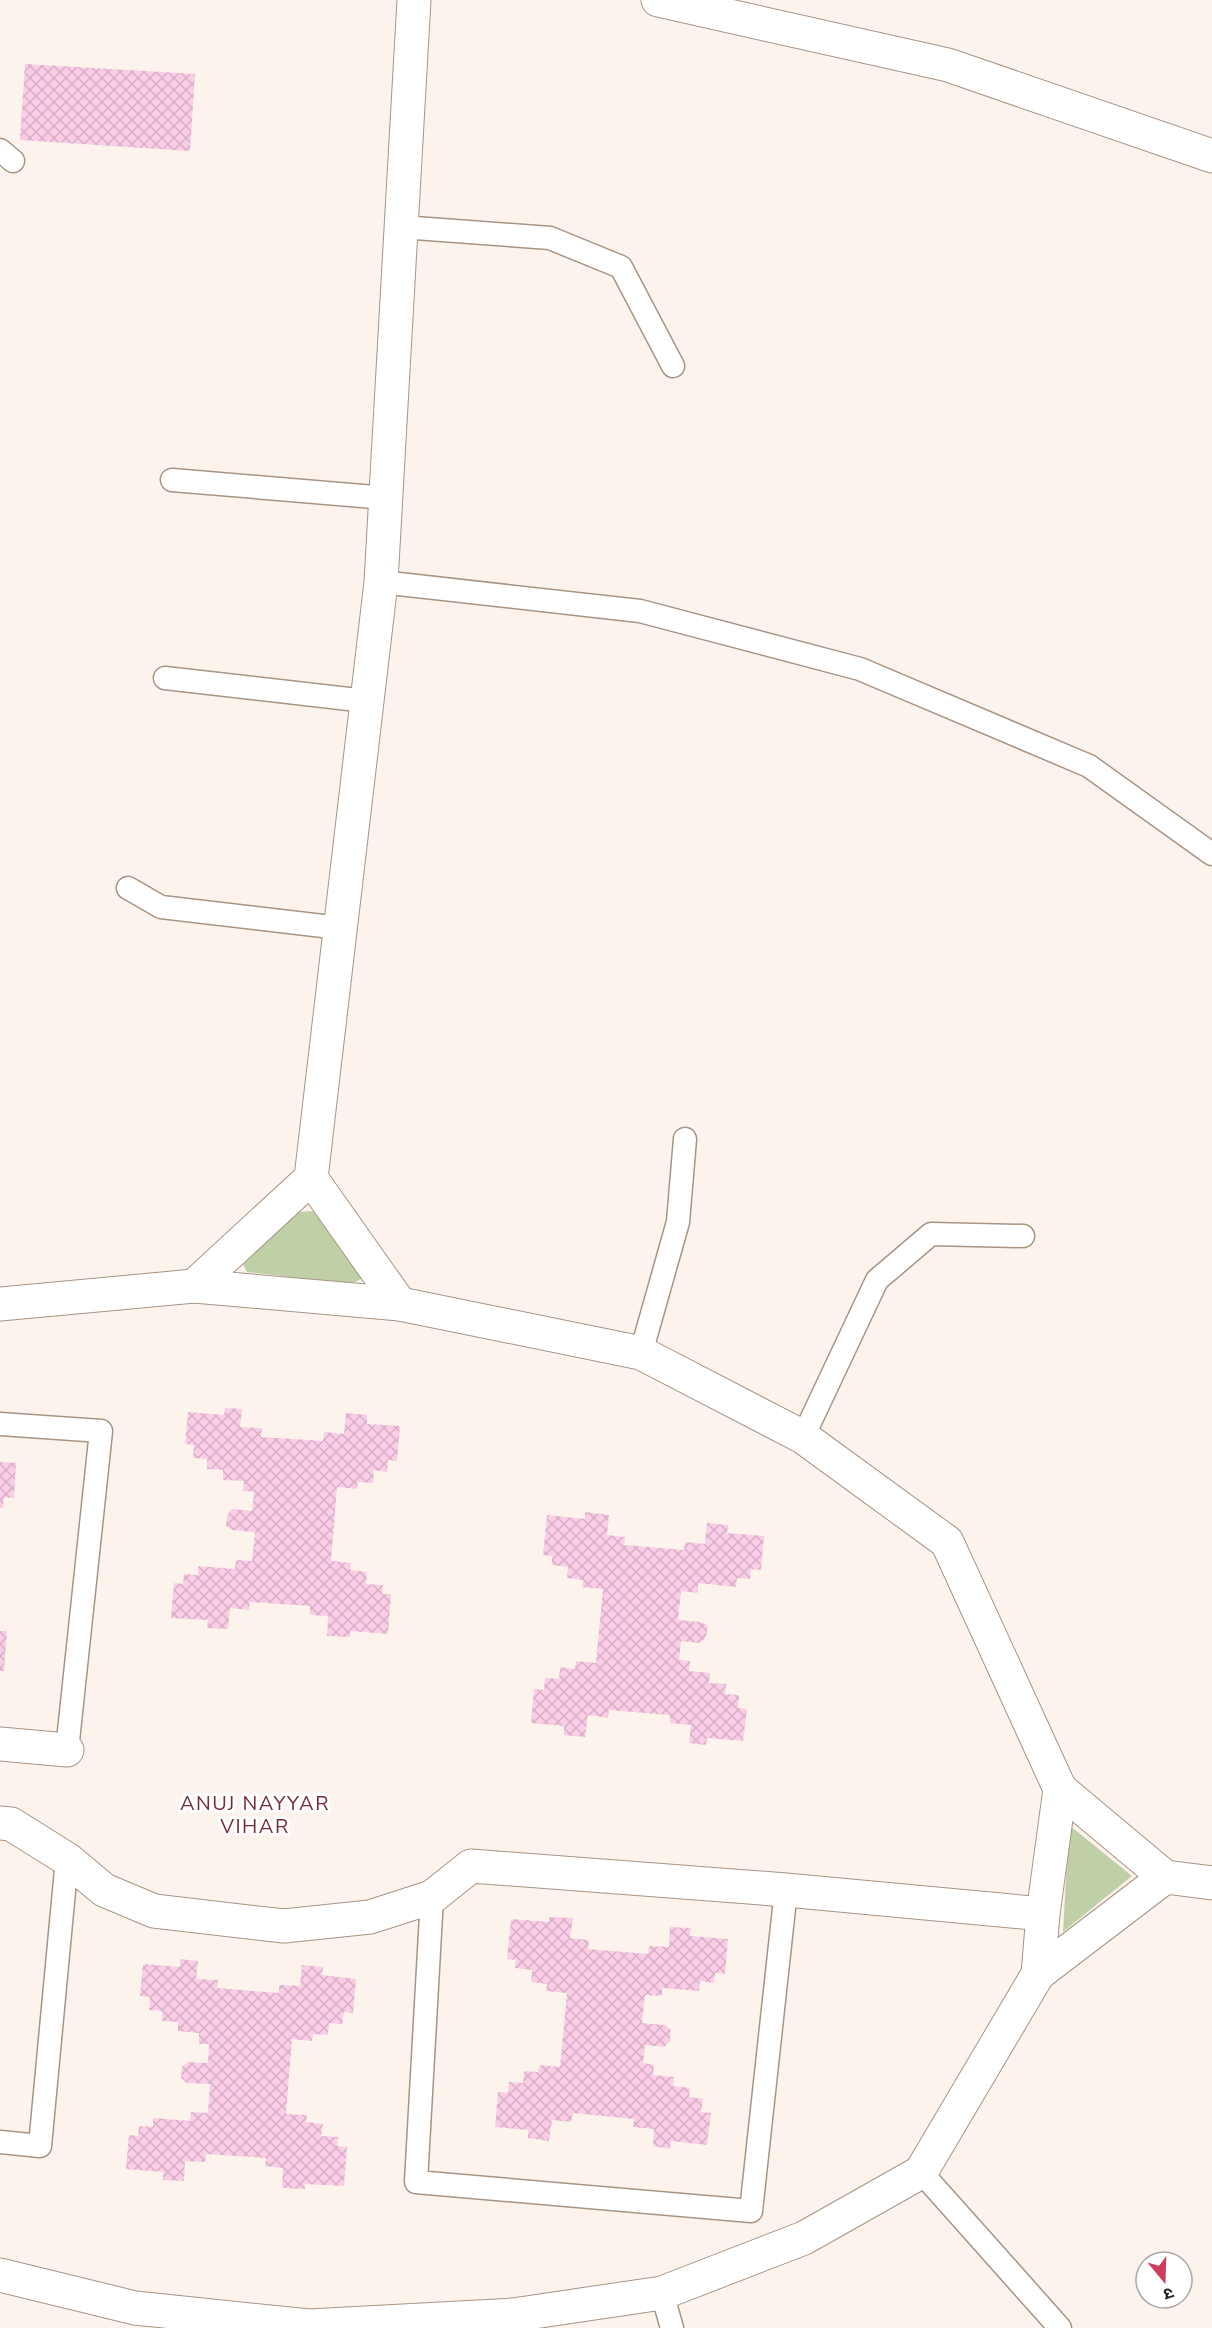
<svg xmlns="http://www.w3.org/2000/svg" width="1212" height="2328" font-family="'Nunito Sans','Noto Sans Devanagari',sans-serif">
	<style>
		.grass { fill: #c0d0a6 }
		.building { fill: url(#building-cross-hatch) }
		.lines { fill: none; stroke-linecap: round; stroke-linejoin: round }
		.service-casing { stroke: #a79483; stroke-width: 25 }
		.minor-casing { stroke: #a79483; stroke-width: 35 }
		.service { stroke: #fff; stroke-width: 22 }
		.minor { stroke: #fff; stroke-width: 33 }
		.labels { text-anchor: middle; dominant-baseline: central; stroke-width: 6; stroke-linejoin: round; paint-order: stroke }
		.neighbourhood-label { font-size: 20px; letter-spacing: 1.5px; fill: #732c38; stroke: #fff }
	</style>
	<defs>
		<pattern id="building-cross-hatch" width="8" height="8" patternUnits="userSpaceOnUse" patternTransform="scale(1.5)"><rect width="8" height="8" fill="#facce6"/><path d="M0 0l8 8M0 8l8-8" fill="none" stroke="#d6afc5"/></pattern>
	</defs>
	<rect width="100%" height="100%" fill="#fcf4ec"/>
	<!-- grass -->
	<g class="grass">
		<polygon points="315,1211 365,1277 351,1284 247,1272 241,1260 297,1212"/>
		<polygon points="1069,1825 1132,1876 1063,1932"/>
	</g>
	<!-- building -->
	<g class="building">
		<polygon points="25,64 195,74 190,151 20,140"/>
		<polygon points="225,1408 242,1409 240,1427 262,1428 261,1437 323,1441 324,1432 344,1434 346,1413 367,1415 367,1424 400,1426 397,1461 388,1460 387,1472 374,1470 373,1483 358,1482 357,1489 337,1487 331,1561 351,1563 350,1570 367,1572 366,1584 383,1585 382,1594 391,1594 388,1634 350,1631 350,1637 327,1636 328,1616 310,1615 310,1606 250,1602 249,1610 230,1608 228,1629 207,1628 208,1620 171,1618 174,1583 183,1584 184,1574 198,1575 198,1566 235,1569 236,1560 252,1561 255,1532 232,1530 226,1526 227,1515 232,1509 252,1511 254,1492 243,1491 244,1481 223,1480 223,1470 207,1469 207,1459 193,1458 194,1445 185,1444 188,1412 224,1415"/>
		<polygon points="0,1462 16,1463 14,1498 4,1497 3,1508 0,1508"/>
		<polygon points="585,1512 609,1515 607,1535 625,1537 624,1545 684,1550 685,1542 705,1544 707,1523 728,1525 727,1533 764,1536 761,1570 751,1569 750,1579 737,1578 736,1587 698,1583 698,1593 681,1591 678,1620 701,1622 708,1626 706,1637 700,1643 681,1641 679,1660 690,1661 689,1671 710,1673 709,1683 726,1684 725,1694 739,1695 738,1708 747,1709 743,1741 707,1738 706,1745 689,1743 691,1725 670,1723 670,1715 609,1710 608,1718 588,1715 585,1737 564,1735 564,1726 531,1723 534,1689 544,1690 545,1678 559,1679 560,1667 575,1669 576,1661 596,1663 603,1589 582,1587 583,1580 567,1578 568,1567 552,1565 552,1556 543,1555 547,1515 585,1519"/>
		<polygon points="0,1631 7,1631 4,1671 0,1671"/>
		<polygon points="549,1917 573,1918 570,1938 589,1940 588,1949 648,1954 649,1946 669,1947 670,1927 691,1928 690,1936 728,1939 725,1974 715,1973 714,1983 700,1981 699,1991 662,1988 662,1996 645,1995 642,2023 665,2025 671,2030 670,2041 664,2047 645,2045 643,2063 654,2065 653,2075 674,2077 673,2086 690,2088 689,2097 703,2099 701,2112 711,2113 707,2145 671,2141 670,2149 653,2146 654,2129 633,2127 634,2119 573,2113 571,2122 552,2120 549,2141 528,2138 528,2130 495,2127 498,2092 508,2093 509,2082 523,2083 524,2071 538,2072 540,2065 560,2067 567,1993 546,1991 547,1984 531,1982 532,1970 515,1968 516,1960 507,1959 511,1919 549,1922"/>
		<polygon points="180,1959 198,1961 196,1979 218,1980 217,1988 279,1993 279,1985 300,1986 302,1965 323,1967 322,1975 356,1979 353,2013 344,2012 342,2024 329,2023 328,2035 313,2034 312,2041 292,2039 286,2114 307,2115 306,2122 323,2124 321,2136 338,2137 337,2146 347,2147 344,2186 305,2184 305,2189 282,2188 283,2168 265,2166 266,2158 206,2154 205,2162 185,2161 184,2181 163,2180 163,2172 126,2169 129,2135 138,2136 139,2126 153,2127 153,2118 190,2121 191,2112 208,2113 210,2084 187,2083 181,2078 182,2067 188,2062 208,2063 209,2044 199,2044 199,2033 178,2031 178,2022 162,2021 162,2011 149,2010 150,1997 140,1996 143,1964 180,1967"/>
	</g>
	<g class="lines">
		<defs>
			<g id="service">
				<polyline points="0,150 13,161"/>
				<polyline points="401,227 550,238 621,267 673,366"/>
				<polyline points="172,480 386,498"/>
				<polyline points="381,582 640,611 860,669 1089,766 1212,854"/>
				<polyline points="165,678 366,701"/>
				<polyline points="128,888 161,907 340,928"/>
				<polyline points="641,1353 678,1222 685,1139"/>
				<polyline points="0,1424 101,1431 67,1750"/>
				<polyline points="803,1437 877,1280 931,1234 1023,1236"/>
				<polyline points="432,1897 416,2182 751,2211 786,1890"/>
				<polyline points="0,2142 40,2146 67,1859"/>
				<polyline points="921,2172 1060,2328"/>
				<polyline points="662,2293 672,2328"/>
			</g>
			<g id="minor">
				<polyline points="658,0 948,65 1212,156"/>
				<polyline points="311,1178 400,1304"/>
				<polyline points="194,1286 311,1178 381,582 414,0"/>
				<polyline points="0,1304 194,1286 400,1304 641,1353 803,1437 947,1542 1060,1789 1043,1914 1038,1974 921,2172 804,2238 662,2293 513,2315 309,2326 135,2308 0,2275"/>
				<polyline points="0,1744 67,1750"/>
				<polyline points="1060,1789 1165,1877"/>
				<polyline points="0,1823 11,1824 67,1859 104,1890 154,1911 284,1926 370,1917 432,1897 471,1866 786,1890 1043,1914"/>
				<polyline points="1038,1974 1165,1877 1212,1883"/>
			</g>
		</defs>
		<!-- service casing -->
		<use href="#service" class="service-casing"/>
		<!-- minor casing -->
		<use href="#minor" class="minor-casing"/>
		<!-- service -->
		<use href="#service" class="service"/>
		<!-- minor -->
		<use href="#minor" class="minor"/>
	</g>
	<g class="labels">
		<!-- neighbourhood labels -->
		<g class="neighbourhood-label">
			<text x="255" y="1803">ANUJ NAYYAR<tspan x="255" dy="23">VIHAR</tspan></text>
		</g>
	</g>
	<!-- north arrow -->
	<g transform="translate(1164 2280) rotate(161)"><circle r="28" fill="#ffffff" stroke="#a9a6a3" stroke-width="1.5"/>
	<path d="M0-4.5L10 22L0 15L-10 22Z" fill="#cd3d5c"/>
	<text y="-9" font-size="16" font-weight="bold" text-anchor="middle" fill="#28211a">उ</text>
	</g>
</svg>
